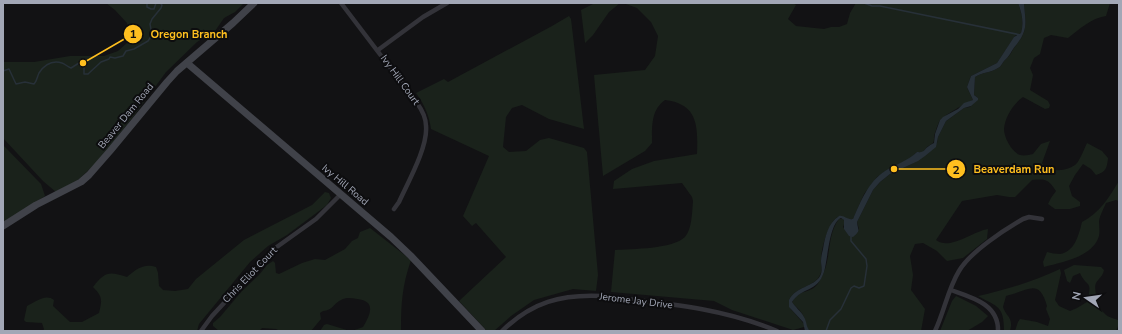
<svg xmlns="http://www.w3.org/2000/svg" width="1122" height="334" font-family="'Nunito Sans',sans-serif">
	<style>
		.green { fill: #1a221b }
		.water { fill: #273038 }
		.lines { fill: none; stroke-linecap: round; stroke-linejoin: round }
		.stream { stroke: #273038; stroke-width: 1.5 }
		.street { stroke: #333339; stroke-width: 4.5 }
		.secondary { stroke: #404249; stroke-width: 7 }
		.labels { text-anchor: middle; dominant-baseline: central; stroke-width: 4; stroke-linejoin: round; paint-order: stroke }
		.street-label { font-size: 10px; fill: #a2a7b6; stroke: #0d0d0f }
		.leader { fill: none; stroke: #ffbf1f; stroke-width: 1.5 }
		.callout-dot { fill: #ffbf1f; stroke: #0d0d0f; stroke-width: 1.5 }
		.mark-label { font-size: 12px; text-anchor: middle; font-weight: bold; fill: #111 }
		.callout-label { font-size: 11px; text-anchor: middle; font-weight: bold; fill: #ffbf1f; stroke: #0d0d0f; stroke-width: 4; stroke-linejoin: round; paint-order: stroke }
	</style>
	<rect width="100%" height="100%" fill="#121214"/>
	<!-- green -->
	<g class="green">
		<polygon points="106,3 244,3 235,12 224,18 215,31 197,42 166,72 133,117 96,163 78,180 56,192 43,181 3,138 3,62 34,62 70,56 104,56 118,51 127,43 129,37 127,23 115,10"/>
		<polygon points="595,3 620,3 609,12 593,35 585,43 581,10"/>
		<path d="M623 3H793L796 5 788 19 796 26 824 29 831 27H839L847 24 850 13 856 3H1018C1022 13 1024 23 1021 33L1015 36 997 63 971 76 967 87 973 100C966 103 942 116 939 122 938 124 934 135 934 137 934 139 934 141 933 143L927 147 923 152H917L908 160 892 167 877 177 864 194 853 219H848L840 216C829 219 821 249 821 260 821 266 823 269 820 275 815 287 796 286 789 300L790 308 804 324V327L793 330 732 310 714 301 611 292 615 250C632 249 673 249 685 237 692 229 692 212 693 201L692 197 682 183 613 189 614 181 632 169 654 161 697 154C698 126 698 104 665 100 651 110 652 126 652 143L645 151 603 176 594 75 645 70 655 56 658 36 651 22 637 8Z"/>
		<path d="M1024 3H1110L1106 16C1091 18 1080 29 1068 38L1051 35 1044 38 1040 54 1034 58 1030 68 1033 75 1030 90 1048 101 1050 105 1049 108 1045 109 1023 97C1013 104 1005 117 1004 129 1004 138 1012 152 1020 155 1024 156 1029 155 1033 154L1041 144 1050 141 1042 163C1048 173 1069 172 1077 163 1081 158 1084 149 1087 143L1102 151 1108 158C1107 168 1106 172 1096 175L1091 169 1083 164 1075 175 1069 186 1072 196 1080 202V206L1070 209H1055L1048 204 1051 198 1056 191C1048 179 1046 179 1032 180L1015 197H1009L997 195 962 201 936 240C950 251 973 231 988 229L987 239 963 258 947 261 937 251 923 243 915 244 910 256 913 275 911 290 925 309 921 331H810L806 327C807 317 799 309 792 303 798 289 808 294 816 286 818 284 820 280 821 278 832 260 826 236 839 219H843L845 222 843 227 850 236 859 229 857 222 873 190 880 182 890 174 913 163 937 143 938 137 946 121 964 108 970 107 978 98 974 95 975 77C982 72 991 73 998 68 1002 66 1002 62 1006 59 1012 54 1012 49 1017 44 1029 29 1025 20 1024 3Z"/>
		<path d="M569 16 571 19 584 129 549 119 522 105 512 108 506 117 503 147 509 152 526 151 540 140 549 138 584 148 587 152 598 275 596 291 573 289 534 300 511 316 494 331H487L459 301 506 257 476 223 472 226 463 216 489 156 431 129C429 115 424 104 416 93L444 79 448 82 552 26Z"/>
		<polygon points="3,145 41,184 45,196 3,223"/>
		<path d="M1119 181V201L1116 200 1106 203C1104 208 1100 215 1099 221 1099 226 1100 231 1099 236 1093 257 1062 262 1044 267L1043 262 1047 252C1051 253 1056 254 1060 254 1075 252 1079 234 1082 222 1100 213 1109 197 1119 181Z"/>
		<path d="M325 192 329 193 331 198 327 205 287 235 268 246 250 262 199 324 197 331H43L44 329 42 323 26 322 24 320 27 306C35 302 46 293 54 300L53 306 70 322H82L99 313C102 300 103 297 93 287 105 272 108 271 127 277 136 269 144 263 156 267L158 273 159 286 163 290 175 291 188 289 196 279 244 240 312 205Z"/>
		<path d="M370 228 411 260C402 286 401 304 401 331H352L363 327C370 315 377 301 357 299 352 298 346 297 341 300 333 304 333 310 323 311L320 313 321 319 311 331H280L276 329 262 328 259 331H219L213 326V323L220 317 242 291 259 275 267 265 273 261 275 263 276 273 279 274 302 263 315 259 325 260 345 249 352 241 358 238 360 232Z"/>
		<path d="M1074 265 1101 267 1104 270C1103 276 1099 278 1096 283 1093 289 1099 309 1104 313 1107 317 1113 318 1118 320L1119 324 1116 331H1015L1018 322 1020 319 1037 322 1048 326 1050 319 1046 309 1047 306C1039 277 1028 291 1006 296L1003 307C1006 317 1014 317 1010 331H1004C1004 306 998 307 978 296 1006 290 1034 281 1060 269L1061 273 1055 300 1059 306 1070 311 1077 308 1087 302C1093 278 1087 289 1080 273L1073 276 1070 283 1067 281 1064 270Z"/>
		<polygon points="956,296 976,306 988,316 982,322 967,331 940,331 952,301"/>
		<polygon points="327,324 350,331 320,331 324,325"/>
	</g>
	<!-- water -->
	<path class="water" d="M1018 3H1024C1025 20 1029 29 1017 44 1012 49 1011 54 1006 59 1002 62 1002 66 998 68 991 73 982 72 975 77L974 95 978 98V100L971 106 964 108 946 121 938 137 936 147 925 156 918 161 890 174 880 182 873 190 857 222C858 231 861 230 853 237L849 236 844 229V220L841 218C829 223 828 259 824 272 817 293 803 286 792 302 795 307 801 311 804 317 807 322 806 327 810 331H805L803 322 789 307V300C796 286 814 287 820 276 823 270 821 266 821 261 821 257 822 253 823 249 825 237 828 223 839 216 844 215 847 220 853 219 861 201 868 182 885 171 896 164 908 161 917 152 925 153 924 149 929 146 930 145 932 144 934 143L935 134 940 120 943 117 958 109 964 103 973 100 967 87 971 76 997 63 1014 37 1021 33C1024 23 1022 13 1018 3Z"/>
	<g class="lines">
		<!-- stream -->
		<g class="stream">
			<polyline points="147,3 147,7 151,9 154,9 156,3"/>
			<polyline points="864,3 872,6 880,6 1021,35"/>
			<path d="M3 71 9 69 16 84 25 82 34 84C37 81 37 77 39 73 45 64 52 60 62 63 65 64 68 67 71 68L79 63H81L84 65V74H88L101 62 109 59 110 57 115 58 123 56 126 51 134 49 148 41 152 35 150 24 152 19 161 8 162 5 160 3"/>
			<polyline points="826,331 830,320 841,309 851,288 854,286 859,288 864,286 867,266 866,259 851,241 851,236"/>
		</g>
		<!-- street -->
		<g class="street">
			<path d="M341 3 417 103C422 110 426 117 426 126 428 147 408 182 399 202L394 209"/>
			<polyline points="378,50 423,17 447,3"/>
			<path d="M951 290C971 297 999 304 998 331"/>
			<polyline points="201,331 212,316 274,249 316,219 341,194"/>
			<path d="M502 331C532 302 561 294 602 296 661 303 721 307 777 331"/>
			<path d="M935 331C944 312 948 289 959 271 970 252 1004 230 1023 219L1029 217 1042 219"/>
		</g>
		<!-- secondary -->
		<g class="secondary">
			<polyline points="187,63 391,237 411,256 482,331"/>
			<polyline points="3,226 36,205 81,182 89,175 110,151 167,82 177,71 233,23 254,3"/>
		</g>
	</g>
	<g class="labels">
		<!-- street labels -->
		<g class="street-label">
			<text transform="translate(400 80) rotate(54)">Ivy Hill Court</text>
			<text transform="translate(126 116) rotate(-51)">Beaver Dam Road</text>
			<text transform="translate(345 185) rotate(40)">Ivy Hill Road</text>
			<text transform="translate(250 275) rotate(-46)">Chris Eliot Court</text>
			<text transform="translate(636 301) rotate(7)">Jerome Jay Drive</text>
		</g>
	</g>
	<!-- callouts -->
	<path class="leader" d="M83 63L133 34M894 169L956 169"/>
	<g class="callout-dot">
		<circle cx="83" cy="63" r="4"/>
		<circle cx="894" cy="169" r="4"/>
		<circle cx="133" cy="34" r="10"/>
		<circle cx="956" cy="169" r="10"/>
	</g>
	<g class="mark-label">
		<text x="133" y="38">1</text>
		<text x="956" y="174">2</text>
	</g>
	<g class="callout-label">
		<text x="189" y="38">Oregon Branch</text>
		<text x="1014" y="173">Beaverdam Run</text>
	</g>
	<!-- border -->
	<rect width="1122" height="334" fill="none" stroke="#a2a7b6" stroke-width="8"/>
	<!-- north arrow -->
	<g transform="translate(1086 298) rotate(283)" stroke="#0d0d0f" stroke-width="3" paint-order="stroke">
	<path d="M0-3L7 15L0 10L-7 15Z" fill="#a2a7b6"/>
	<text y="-6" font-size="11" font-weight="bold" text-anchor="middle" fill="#a2a7b6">N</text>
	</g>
</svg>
